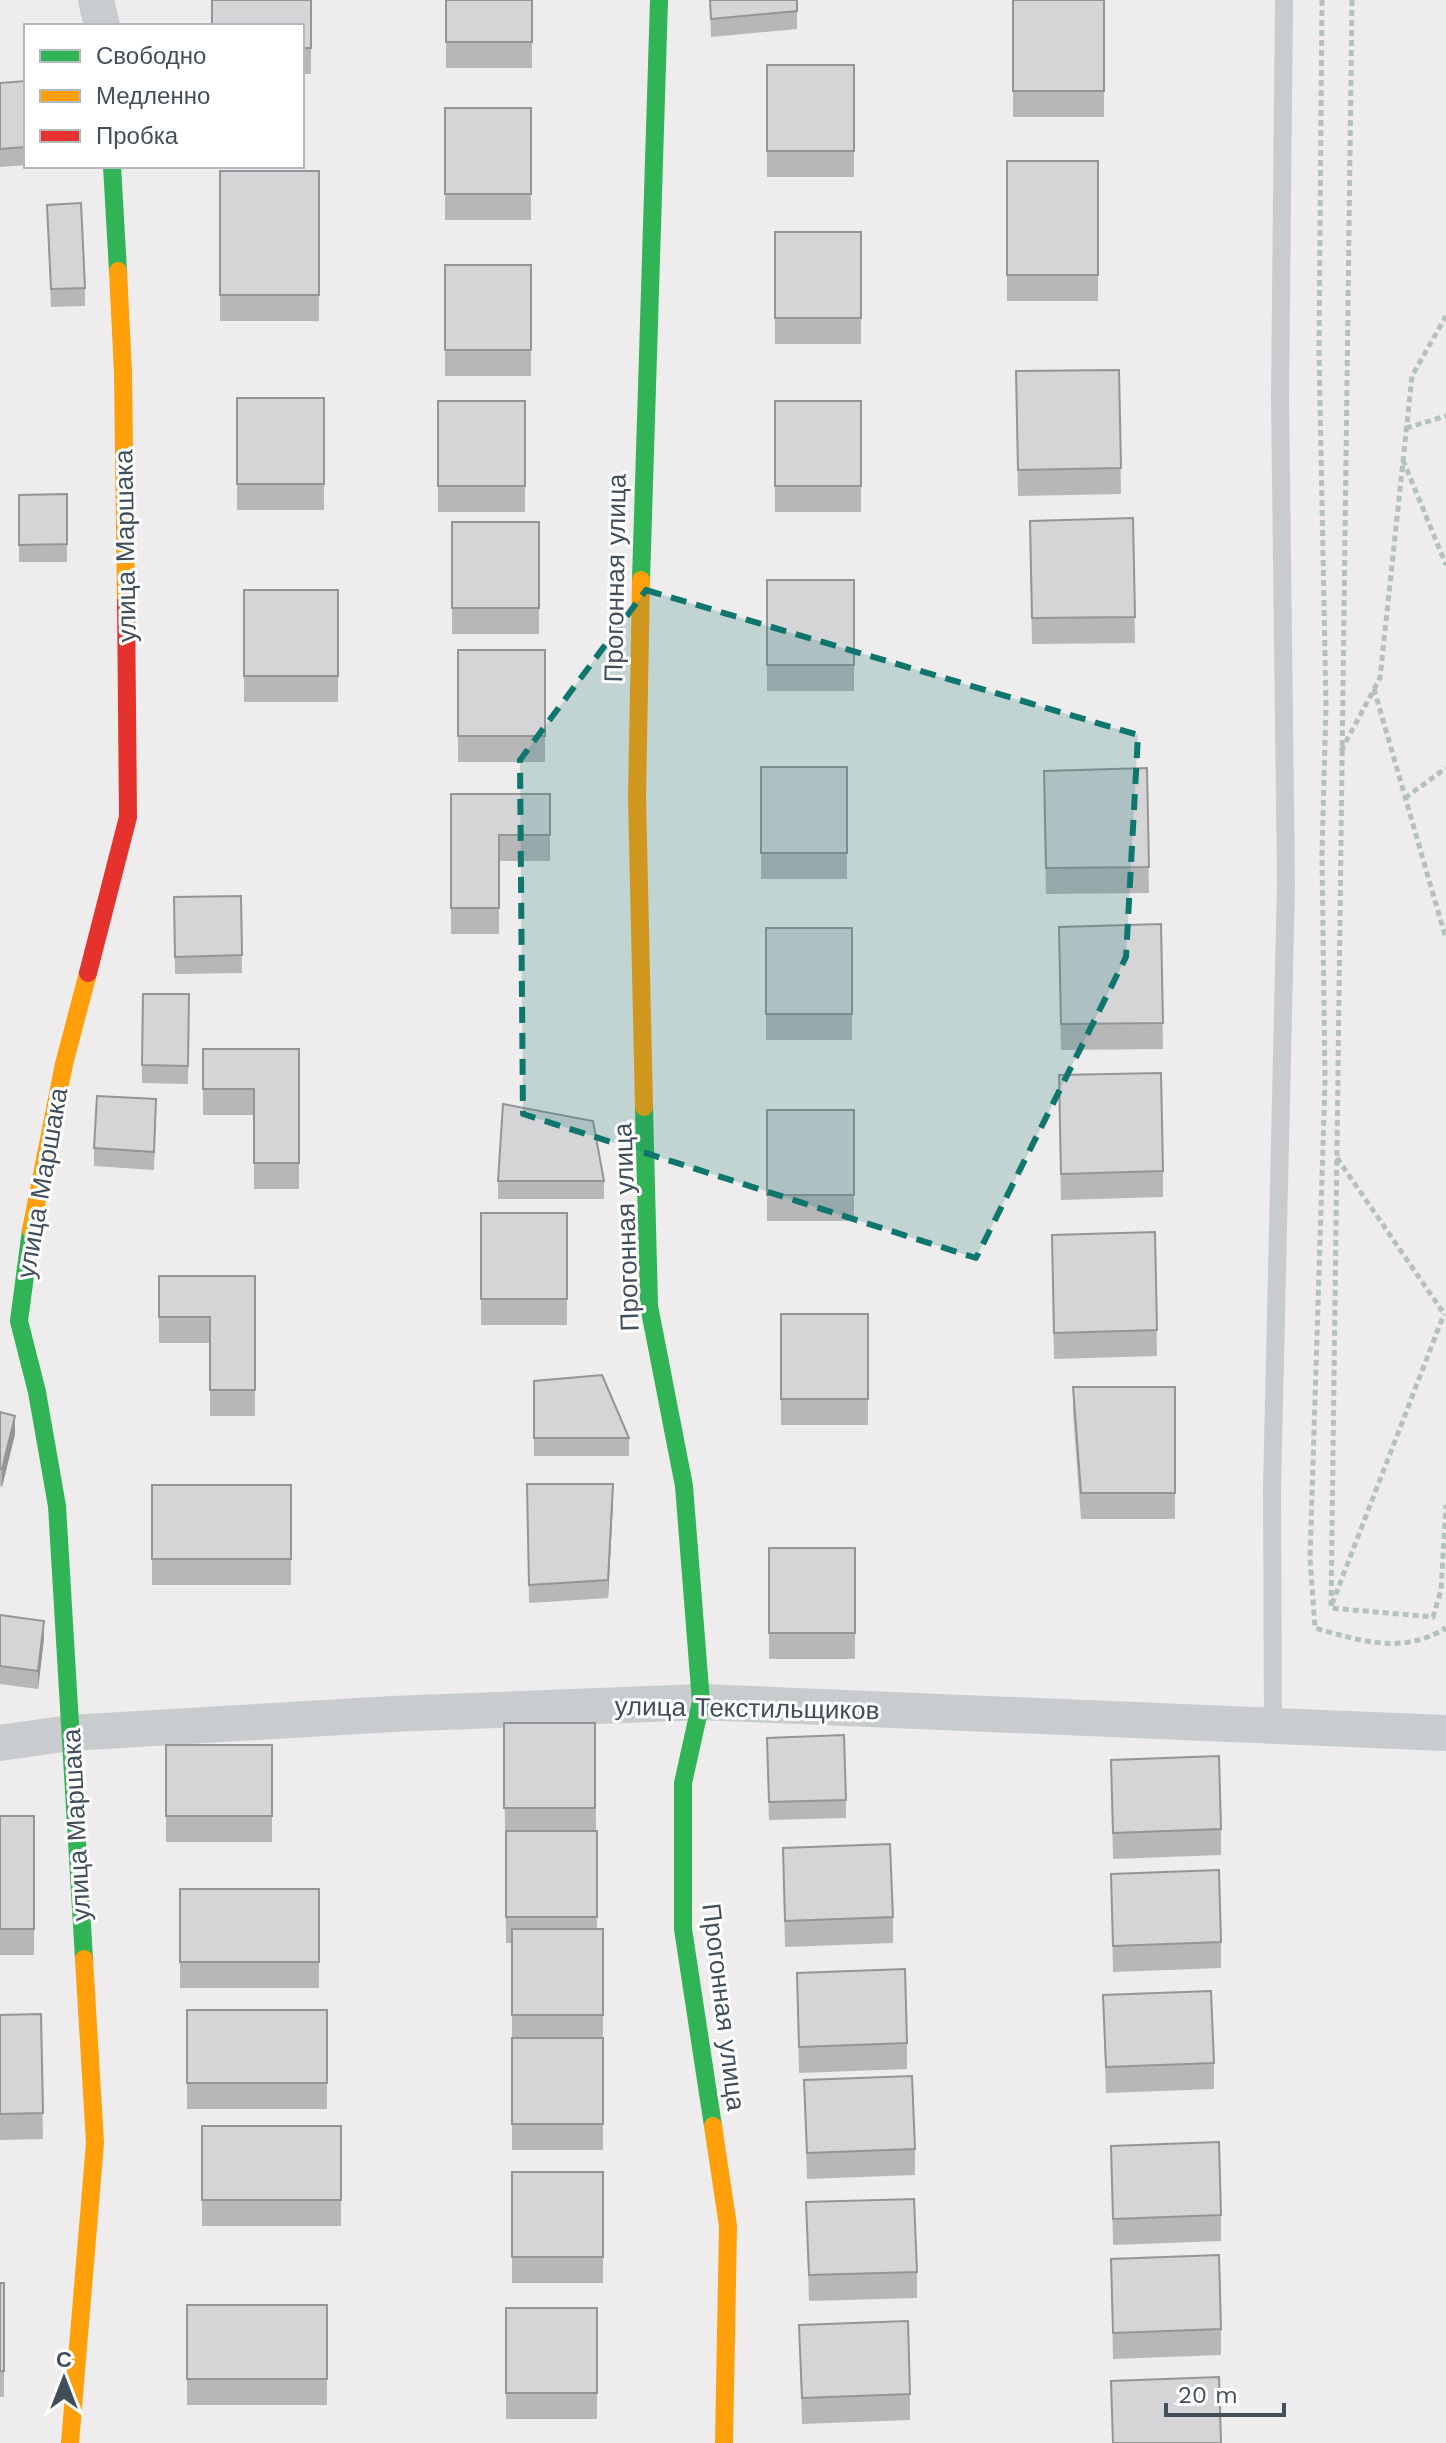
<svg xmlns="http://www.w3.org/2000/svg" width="1446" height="2443" font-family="'Work Sans',sans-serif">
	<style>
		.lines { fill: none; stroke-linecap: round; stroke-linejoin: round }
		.path { stroke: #b4c2be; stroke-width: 5; stroke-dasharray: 6 4; stroke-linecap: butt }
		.lane { stroke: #c8ccce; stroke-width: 18 }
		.street { stroke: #c8ccce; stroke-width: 36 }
		.fast { stroke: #30b455; stroke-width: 18 }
		.slow { stroke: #ff9f0a; stroke-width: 18 }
		.jam { stroke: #e5322d; stroke-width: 18 }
		.wall { fill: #b7b6b9 }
		.shaded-wall { fill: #959496 }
		.building { fill: #d5d4d7; stroke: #959496; stroke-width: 2 }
		.marked { fill: #0f766e; fill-opacity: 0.2; stroke: #0f766e; stroke-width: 6; stroke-dasharray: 16 10; stroke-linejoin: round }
		.labels { text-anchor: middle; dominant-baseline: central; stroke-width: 6; stroke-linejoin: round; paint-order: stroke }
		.street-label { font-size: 26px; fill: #424f5a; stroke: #fff }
	</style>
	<rect width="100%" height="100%" fill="#eeecec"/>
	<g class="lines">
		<!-- path -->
		<g class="path">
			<path d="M1322 0 1319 351 1326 705 1322 853 1325 1082 1310 1558 1315 1628C1361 1641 1402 1655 1446 1628"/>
			<polyline points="1352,0 1331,1608 1433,1617 1441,1590 1446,1505"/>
			<polyline points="1406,428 1446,416"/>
			<polyline points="1403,460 1446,565"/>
			<polyline points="1374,689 1446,939"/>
			<polyline points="1341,751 1380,678 1412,376 1446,316"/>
			<polyline points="1405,798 1446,768"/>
			<polyline points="1337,1158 1445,1315"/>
			<polyline points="1332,1604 1444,1314"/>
		</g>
		<!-- lane -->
		<polyline class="lane" points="1273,1728 1272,1488 1286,883 1280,398 1284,0"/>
		<!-- street -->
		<g class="street">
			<polyline points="96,0 102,26"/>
			<polyline points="0,1743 70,1733 392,1714 701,1702 1446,1733"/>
		</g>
		<!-- fast -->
		<g class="fast">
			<polyline points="112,166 118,271"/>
			<polyline points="641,580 659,0"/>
			<polyline points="644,1107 649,1306 684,1486 701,1702 683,1783 683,1929 713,2126"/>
			<polyline points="31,1230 19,1321 37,1392 57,1506 84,1959"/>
		</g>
		<!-- slow -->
		<g class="slow">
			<polyline points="118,271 123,373 126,602"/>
			<polyline points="641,580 637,797 644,1107"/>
			<polyline points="31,1230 64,1064 88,973"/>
			<polyline points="713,2126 728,2226 724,2443"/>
			<polyline points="70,2443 95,2143 84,1959"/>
		</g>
		<!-- jam -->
		<polyline class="jam" points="88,973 128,817 126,602"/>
	</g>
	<!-- wall -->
	<g class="wall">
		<polygon points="311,0 311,74 302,74 302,26"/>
		<rect x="446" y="0" width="86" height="68"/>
		<polygon points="710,0 797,0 797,29 711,37"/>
		<rect x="1013" y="0" width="91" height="117"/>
		<rect x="767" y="65" width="87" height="112"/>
		<polygon points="26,81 26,165 0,167 0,83"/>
		<rect x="445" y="108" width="86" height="112"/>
		<rect x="1007" y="161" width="91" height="140"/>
		<rect x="220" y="171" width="99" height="150"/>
		<polygon points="47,205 85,288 85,306 51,307"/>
		<rect x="775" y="232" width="86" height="112"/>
		<rect x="445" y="265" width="86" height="111"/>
		<polygon points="1119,370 1121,494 1018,496 1016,397"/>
		<rect x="237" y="398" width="87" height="112"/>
		<rect x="438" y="401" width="87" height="111"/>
		<rect x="775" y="401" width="86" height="111"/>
		<polygon points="19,495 67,544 67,562 19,562"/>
		<polygon points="1133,518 1135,643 1032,644 1030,547"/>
		<rect x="452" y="522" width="87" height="112"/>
		<rect x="767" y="580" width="87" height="111"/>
		<rect x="244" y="590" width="94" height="112"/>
		<rect x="458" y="650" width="87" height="112"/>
		<rect x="761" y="767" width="86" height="112"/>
		<polygon points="1147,768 1149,893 1046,894 1044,797"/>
		<polygon points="451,794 550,794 550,861 499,861 499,934 451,934"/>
		<polygon points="241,896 242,973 175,974 174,897"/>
		<polygon points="1161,924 1163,1049 1061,1050 1059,953"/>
		<rect x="766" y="928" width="86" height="112"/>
		<polygon points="189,994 188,1084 142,1083 142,1065"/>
		<polygon points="203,1049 299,1049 299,1189 254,1189 254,1115 203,1115"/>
		<polygon points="1059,1101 1163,1171 1163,1197 1061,1200"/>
		<rect x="767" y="1110" width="87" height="111"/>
		<polygon points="156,1117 154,1170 94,1166 94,1148"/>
		<rect x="498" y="1181" width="106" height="18"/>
		<rect x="481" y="1213" width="86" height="112"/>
		<polygon points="1155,1232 1157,1356 1054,1359 1052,1261"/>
		<polygon points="159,1276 255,1276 255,1416 210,1416 210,1343 159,1343"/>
		<rect x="781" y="1314" width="87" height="111"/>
		<polygon points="534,1381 629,1438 629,1456 534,1456"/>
		<polygon points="1073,1387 1175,1387 1175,1519 1081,1519 1073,1413"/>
		<polygon points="0,1412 15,1434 2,1487 0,1486"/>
		<polygon points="527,1484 613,1502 608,1598 529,1603"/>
		<rect x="152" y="1485" width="139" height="100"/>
		<rect x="769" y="1548" width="86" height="111"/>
		<polygon points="0,1615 44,1638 38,1689 0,1684"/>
		<polygon points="504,1723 595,1723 597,1929 603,1929 603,2150 512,2150 512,1943 506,1943"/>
		<rect x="166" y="1745" width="106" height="97"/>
		<polygon points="767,1755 846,1800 846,1818 769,1820"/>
		<polygon points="1111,1760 1221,1829 1221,1855 1113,1859"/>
		<rect x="0" y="1816" width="34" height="139"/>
		<polygon points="783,1848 893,1917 893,1943 785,1947"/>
		<polygon points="1111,1874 1221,1942 1221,1968 1113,1972"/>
		<rect x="180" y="1889" width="139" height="99"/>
		<polygon points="797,1973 907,2043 907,2069 799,2073"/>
		<polygon points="1103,1995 1214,2063 1214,2089 1106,2093"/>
		<rect x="187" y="2010" width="140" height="99"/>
		<polygon points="41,2014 43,2139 0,2140 0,2015"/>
		<polygon points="804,2080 915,2149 915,2175 807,2179"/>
		<rect x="202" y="2126" width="139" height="100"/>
		<polygon points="1111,2146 1221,2215 1221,2241 1113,2245"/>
		<rect x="512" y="2172" width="91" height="111"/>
		<polygon points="806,2202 917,2272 917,2298 809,2301"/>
		<polygon points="1111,2259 1221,2329 1221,2355 1113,2359"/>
		<rect x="0" y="2283" width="4" height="114"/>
		<rect x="187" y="2305" width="140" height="100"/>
		<rect x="506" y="2308" width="91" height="111"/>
		<polygon points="799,2325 910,2394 910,2420 802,2424"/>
	</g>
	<!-- shaded-wall -->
	<g class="shaded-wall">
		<polygon points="15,1416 15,1434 2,1487 2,1469"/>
		<polygon points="613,1484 613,1502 608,1598 608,1580"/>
		<polygon points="44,1621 44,1638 38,1689 38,1671"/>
	</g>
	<!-- building -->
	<g class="building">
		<polygon points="212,0 311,0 311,48 302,48 302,26 212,26"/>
		<rect x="446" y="0" width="86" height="42"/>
		<polygon points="710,0 797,0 797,11 711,19"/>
		<rect x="1013" y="0" width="91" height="91"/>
		<rect x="767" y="65" width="87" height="86"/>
		<polygon points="26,81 26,147 0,149 0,83"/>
		<rect x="445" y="108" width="86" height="86"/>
		<rect x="1007" y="161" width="91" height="114"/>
		<rect x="220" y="171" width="99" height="124"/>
		<polygon points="81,203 85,288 51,289 47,205"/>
		<rect x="775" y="232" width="86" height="86"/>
		<rect x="445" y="265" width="86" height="85"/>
		<polygon points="1119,370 1121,468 1018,470 1016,371"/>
		<rect x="237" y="398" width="87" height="86"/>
		<rect x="438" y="401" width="87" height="85"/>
		<rect x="775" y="401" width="86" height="85"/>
		<polygon points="67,494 67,544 19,545 19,495"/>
		<polygon points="1133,518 1135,617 1032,618 1030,521"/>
		<rect x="452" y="522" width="87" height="86"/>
		<rect x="767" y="580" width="87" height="85"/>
		<rect x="244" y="590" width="94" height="86"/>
		<rect x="458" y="650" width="87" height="86"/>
		<rect x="761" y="767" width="86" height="86"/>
		<polygon points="1147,768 1149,867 1046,868 1044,771"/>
		<polygon points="451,794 550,794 550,835 499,835 499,908 451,908"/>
		<polygon points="241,896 242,955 175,957 174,897"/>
		<polygon points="1161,924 1163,1023 1061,1024 1059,927"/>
		<rect x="766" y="928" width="86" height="86"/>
		<polygon points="143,994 189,994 188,1066 142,1065"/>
		<polygon points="203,1049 299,1049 299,1163 254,1163 254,1089 203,1089"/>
		<polygon points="1161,1073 1163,1171 1061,1174 1059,1075"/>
		<polygon points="97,1096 156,1099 154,1152 94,1148"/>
		<polygon points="503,1104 593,1121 604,1181 498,1181"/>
		<rect x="767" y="1110" width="87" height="85"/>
		<rect x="481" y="1213" width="86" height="86"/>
		<polygon points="1155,1232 1157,1330 1054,1333 1052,1235"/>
		<polygon points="159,1276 255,1276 255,1390 210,1390 210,1317 159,1317"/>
		<rect x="781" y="1314" width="87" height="85"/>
		<polygon points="602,1375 629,1438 534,1438 534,1381"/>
		<polygon points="1073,1387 1175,1387 1175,1493 1081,1493"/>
		<polygon points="0,1412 15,1416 2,1469 0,1469"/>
		<polygon points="527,1484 613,1484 608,1580 529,1585"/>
		<rect x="152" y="1485" width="139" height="74"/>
		<rect x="769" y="1548" width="86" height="85"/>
		<polygon points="0,1615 44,1621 38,1671 0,1666"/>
		<rect x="504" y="1723" width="91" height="85"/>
		<polygon points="844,1735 846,1800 769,1802 767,1738"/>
		<rect x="166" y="1745" width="106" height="71"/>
		<polygon points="1219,1756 1221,1829 1113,1833 1111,1760"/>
		<rect x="0" y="1816" width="34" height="113"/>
		<rect x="506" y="1831" width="91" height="86"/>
		<polygon points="890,1844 893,1917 785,1921 783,1848"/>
		<polygon points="1219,1870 1221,1942 1113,1946 1111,1874"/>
		<rect x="180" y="1889" width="139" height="73"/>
		<rect x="512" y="1929" width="91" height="86"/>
		<polygon points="905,1969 907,2043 799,2047 797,1973"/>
		<polygon points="1211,1991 1214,2063 1106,2067 1103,1995"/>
		<rect x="187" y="2010" width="140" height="73"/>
		<polygon points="41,2014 43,2113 0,2114 0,2015"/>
		<rect x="512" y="2038" width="91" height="86"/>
		<polygon points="912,2076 915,2149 807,2153 804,2080"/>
		<rect x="202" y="2126" width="139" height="74"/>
		<polygon points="1219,2142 1221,2215 1113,2219 1111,2146"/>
		<rect x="512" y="2172" width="91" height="85"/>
		<polygon points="914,2199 917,2272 809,2275 806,2202"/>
		<polygon points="1219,2255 1221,2329 1113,2333 1111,2259"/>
		<rect x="0" y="2283" width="4" height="88"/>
		<rect x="187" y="2305" width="140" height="74"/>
		<rect x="506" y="2308" width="91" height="85"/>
		<polygon points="908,2321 910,2394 802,2398 799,2325"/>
		<polygon points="1219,2377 1221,2443 1113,2443 1111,2381"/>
	</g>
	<!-- marked area -->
	<path class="marked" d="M646 590 1138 735 1126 957 976 1258 523 1114 520 760Z"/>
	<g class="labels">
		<!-- street labels -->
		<g class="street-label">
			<text transform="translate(125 546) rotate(-91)">улица Маршака</text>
			<text transform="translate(615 578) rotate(-89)">Прогонная улица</text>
			<text transform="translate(42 1183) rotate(-80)">улица Маршака</text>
			<text transform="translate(626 1227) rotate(-92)">Прогонная улица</text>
			<text transform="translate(747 1708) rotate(1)">улица Текстильщиков</text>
			<text transform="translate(76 1825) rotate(-93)">улица Маршака</text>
			<text transform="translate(724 2007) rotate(83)">Прогонная улица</text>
		</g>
	</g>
	<!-- legend -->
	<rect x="24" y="24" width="280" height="144" fill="#ffffff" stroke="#b3b9bd" stroke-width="2"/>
	<rect x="40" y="50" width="40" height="12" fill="#30b455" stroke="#b3b9bd" stroke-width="2"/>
	<text x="96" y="64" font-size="24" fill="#424f5a">Свободно</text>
	<rect x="40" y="90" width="40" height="12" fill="#ff9f0a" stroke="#b3b9bd" stroke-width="2"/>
	<text x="96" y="104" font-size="24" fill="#424f5a">Медленно</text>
	<rect x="40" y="130" width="40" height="12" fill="#e5322d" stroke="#b3b9bd" stroke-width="2"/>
	<text x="96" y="144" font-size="24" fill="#424f5a">Пробка</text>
	<!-- north arrow -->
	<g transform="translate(64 2379)" stroke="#ffffff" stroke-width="6" paint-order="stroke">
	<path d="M0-6L14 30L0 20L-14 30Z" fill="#424f5a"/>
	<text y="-12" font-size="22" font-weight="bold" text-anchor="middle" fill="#424f5a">С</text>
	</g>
	<!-- scale -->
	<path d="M1166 2403v12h118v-12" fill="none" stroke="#424f5a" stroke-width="4"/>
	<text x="1178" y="2403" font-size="24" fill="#424f5a" stroke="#ffffff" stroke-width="6" paint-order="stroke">20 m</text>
</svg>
